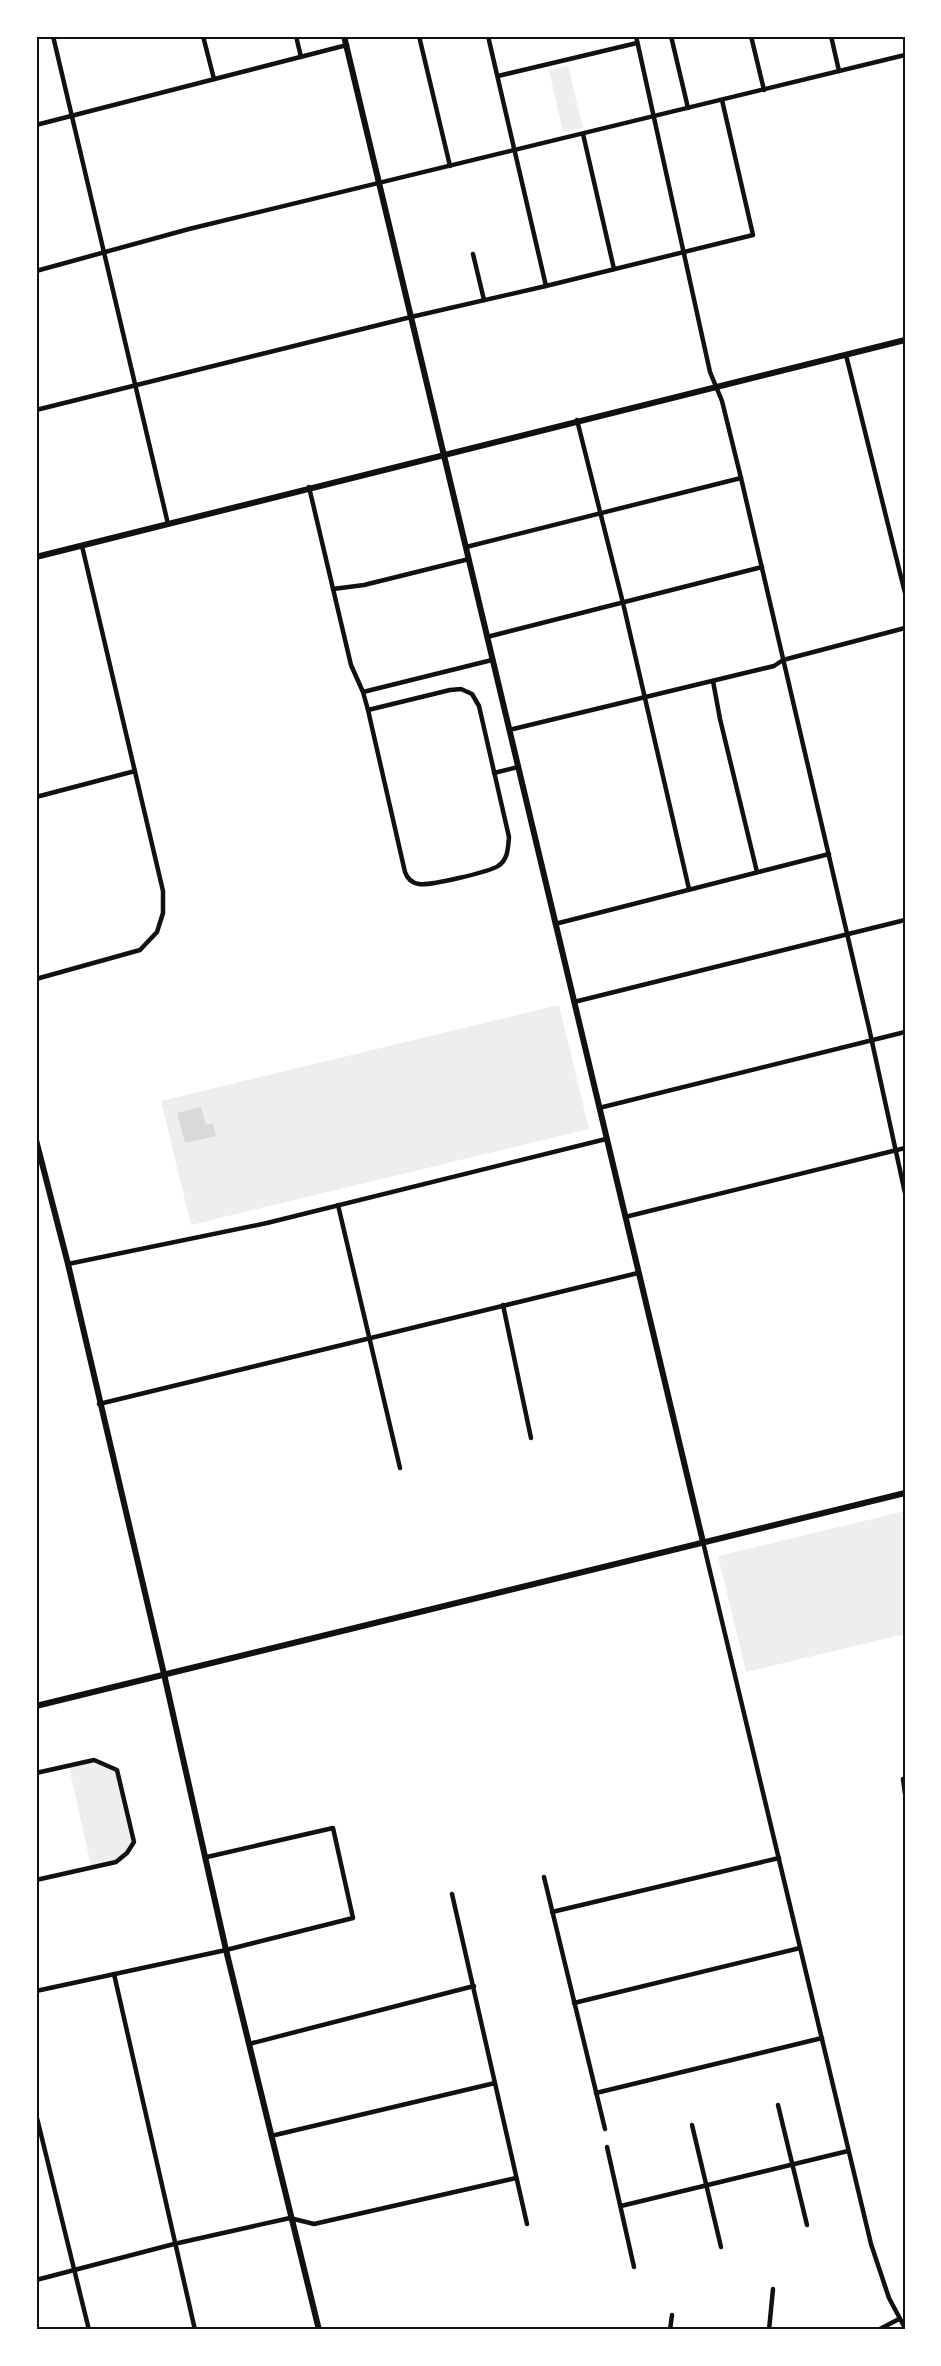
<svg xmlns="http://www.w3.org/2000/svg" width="941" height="2366" font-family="Manrope,sans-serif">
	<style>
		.green { fill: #eee }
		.water { fill: #d9d9d9 }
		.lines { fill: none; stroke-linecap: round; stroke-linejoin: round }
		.minor { stroke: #111; stroke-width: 4.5 }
		.tertiary { stroke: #111; stroke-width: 6 }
		.neatline { fill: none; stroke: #111; stroke-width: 2 }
	</style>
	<rect width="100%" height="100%" fill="#fff"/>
	<!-- green -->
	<g class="green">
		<polygon points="568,66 583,128 563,132 549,70"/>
		<polygon points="559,1005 589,1129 191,1225 161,1101"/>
		<polygon points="905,1511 905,1634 746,1672 718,1556"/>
		<path d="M94 1762 116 1771 133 1842C120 1861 113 1862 91 1866L69 1767Z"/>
	</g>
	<!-- water -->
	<polygon class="water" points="201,1107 206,1125 213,1123 216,1136 185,1143 177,1113"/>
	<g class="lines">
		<!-- minor -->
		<g class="minor">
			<polyline points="53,36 168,524"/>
			<polyline points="203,36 214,79"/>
			<polyline points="296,36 301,57"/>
			<polyline points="419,36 450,166"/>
			<polyline points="488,36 546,286"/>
			<polyline points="636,36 710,372 722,401 741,478 869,1028 905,1193"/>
			<polyline points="671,36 688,108"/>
			<polyline points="751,36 764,90"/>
			<polyline points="831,36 839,71"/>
			<polyline points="498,76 637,43"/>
			<polyline points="36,125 347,45"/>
			<polyline points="583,134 614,269"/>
			<polyline points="473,254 484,300"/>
			<polyline points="36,271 189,229 905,55"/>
			<polyline points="846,355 905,593"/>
			<polyline points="36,410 411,317 546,286 753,235 722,100"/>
			<polyline points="577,420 623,603 689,889"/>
			<polyline points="309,487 351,665 363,692 368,710"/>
			<polyline points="466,547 741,478"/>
			<polyline points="333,589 364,585 469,559"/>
			<polyline points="487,637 762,567"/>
			<polyline points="713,681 720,719 757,872"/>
			<path d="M461 689 472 694 479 706 509 837C508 848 508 860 498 866 489 872 429 886 419 884 412 883 407 878 405 872L368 710 450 690Z"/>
			<polyline points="363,692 492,660"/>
			<polyline points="509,730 774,666 783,660 905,628"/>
			<polyline points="494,773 518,767"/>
			<polyline points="36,797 135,771"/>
			<polyline points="555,924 829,854"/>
			<polyline points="36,979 140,950 157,932 163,913 163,891 82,546"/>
			<polyline points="574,1002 905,920"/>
			<polyline points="599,1108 905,1032"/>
			<polyline points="338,1205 400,1468"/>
			<polyline points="625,1217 905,1148"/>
			<polyline points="68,1264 267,1223 606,1139"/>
			<polyline points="503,1305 531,1438"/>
			<polyline points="99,1404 638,1273"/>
			<polyline points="703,1542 871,2244 889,2298 905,2328"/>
			<polyline points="36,1773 94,1760 117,1770 134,1842 127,1853 116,1862 36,1880"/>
			<polyline points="905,1778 903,1779 905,1794"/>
			<polyline points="544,1877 605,2129"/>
			<polyline points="452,1894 527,2224"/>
			<polyline points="552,1912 779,1858"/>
			<polyline points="114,1974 195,2330"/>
			<polyline points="36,1991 226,1950 353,1918 333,1828 207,1857"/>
			<polyline points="574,2003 800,1948"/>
			<polyline points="249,2044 474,1986"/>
			<polyline points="596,2093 822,2038"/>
			<polyline points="778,2105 807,2225"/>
			<polyline points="36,2114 89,2330"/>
			<polyline points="692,2125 721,2247"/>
			<polyline points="271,2136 495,2083"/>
			<polyline points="607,2147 634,2267"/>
			<polyline points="621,2206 848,2151"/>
			<polyline points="36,2280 174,2244 290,2218 314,2224 516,2178"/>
			<polyline points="670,2330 672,2315"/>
			<polyline points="769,2330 773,2289"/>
			<polyline points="878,2330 899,2319"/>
		</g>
		<!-- tertiary -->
		<g class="tertiary">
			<polyline points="344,36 703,1542"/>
			<polyline points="36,557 905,340"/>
			<polyline points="36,1140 68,1264 164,1674 226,1950 319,2330"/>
			<polyline points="36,1706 905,1493"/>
		</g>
	</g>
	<!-- border -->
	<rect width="941" height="2366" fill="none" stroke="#ffffff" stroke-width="75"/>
	<rect x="38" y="38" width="866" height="2290" class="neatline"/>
</svg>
